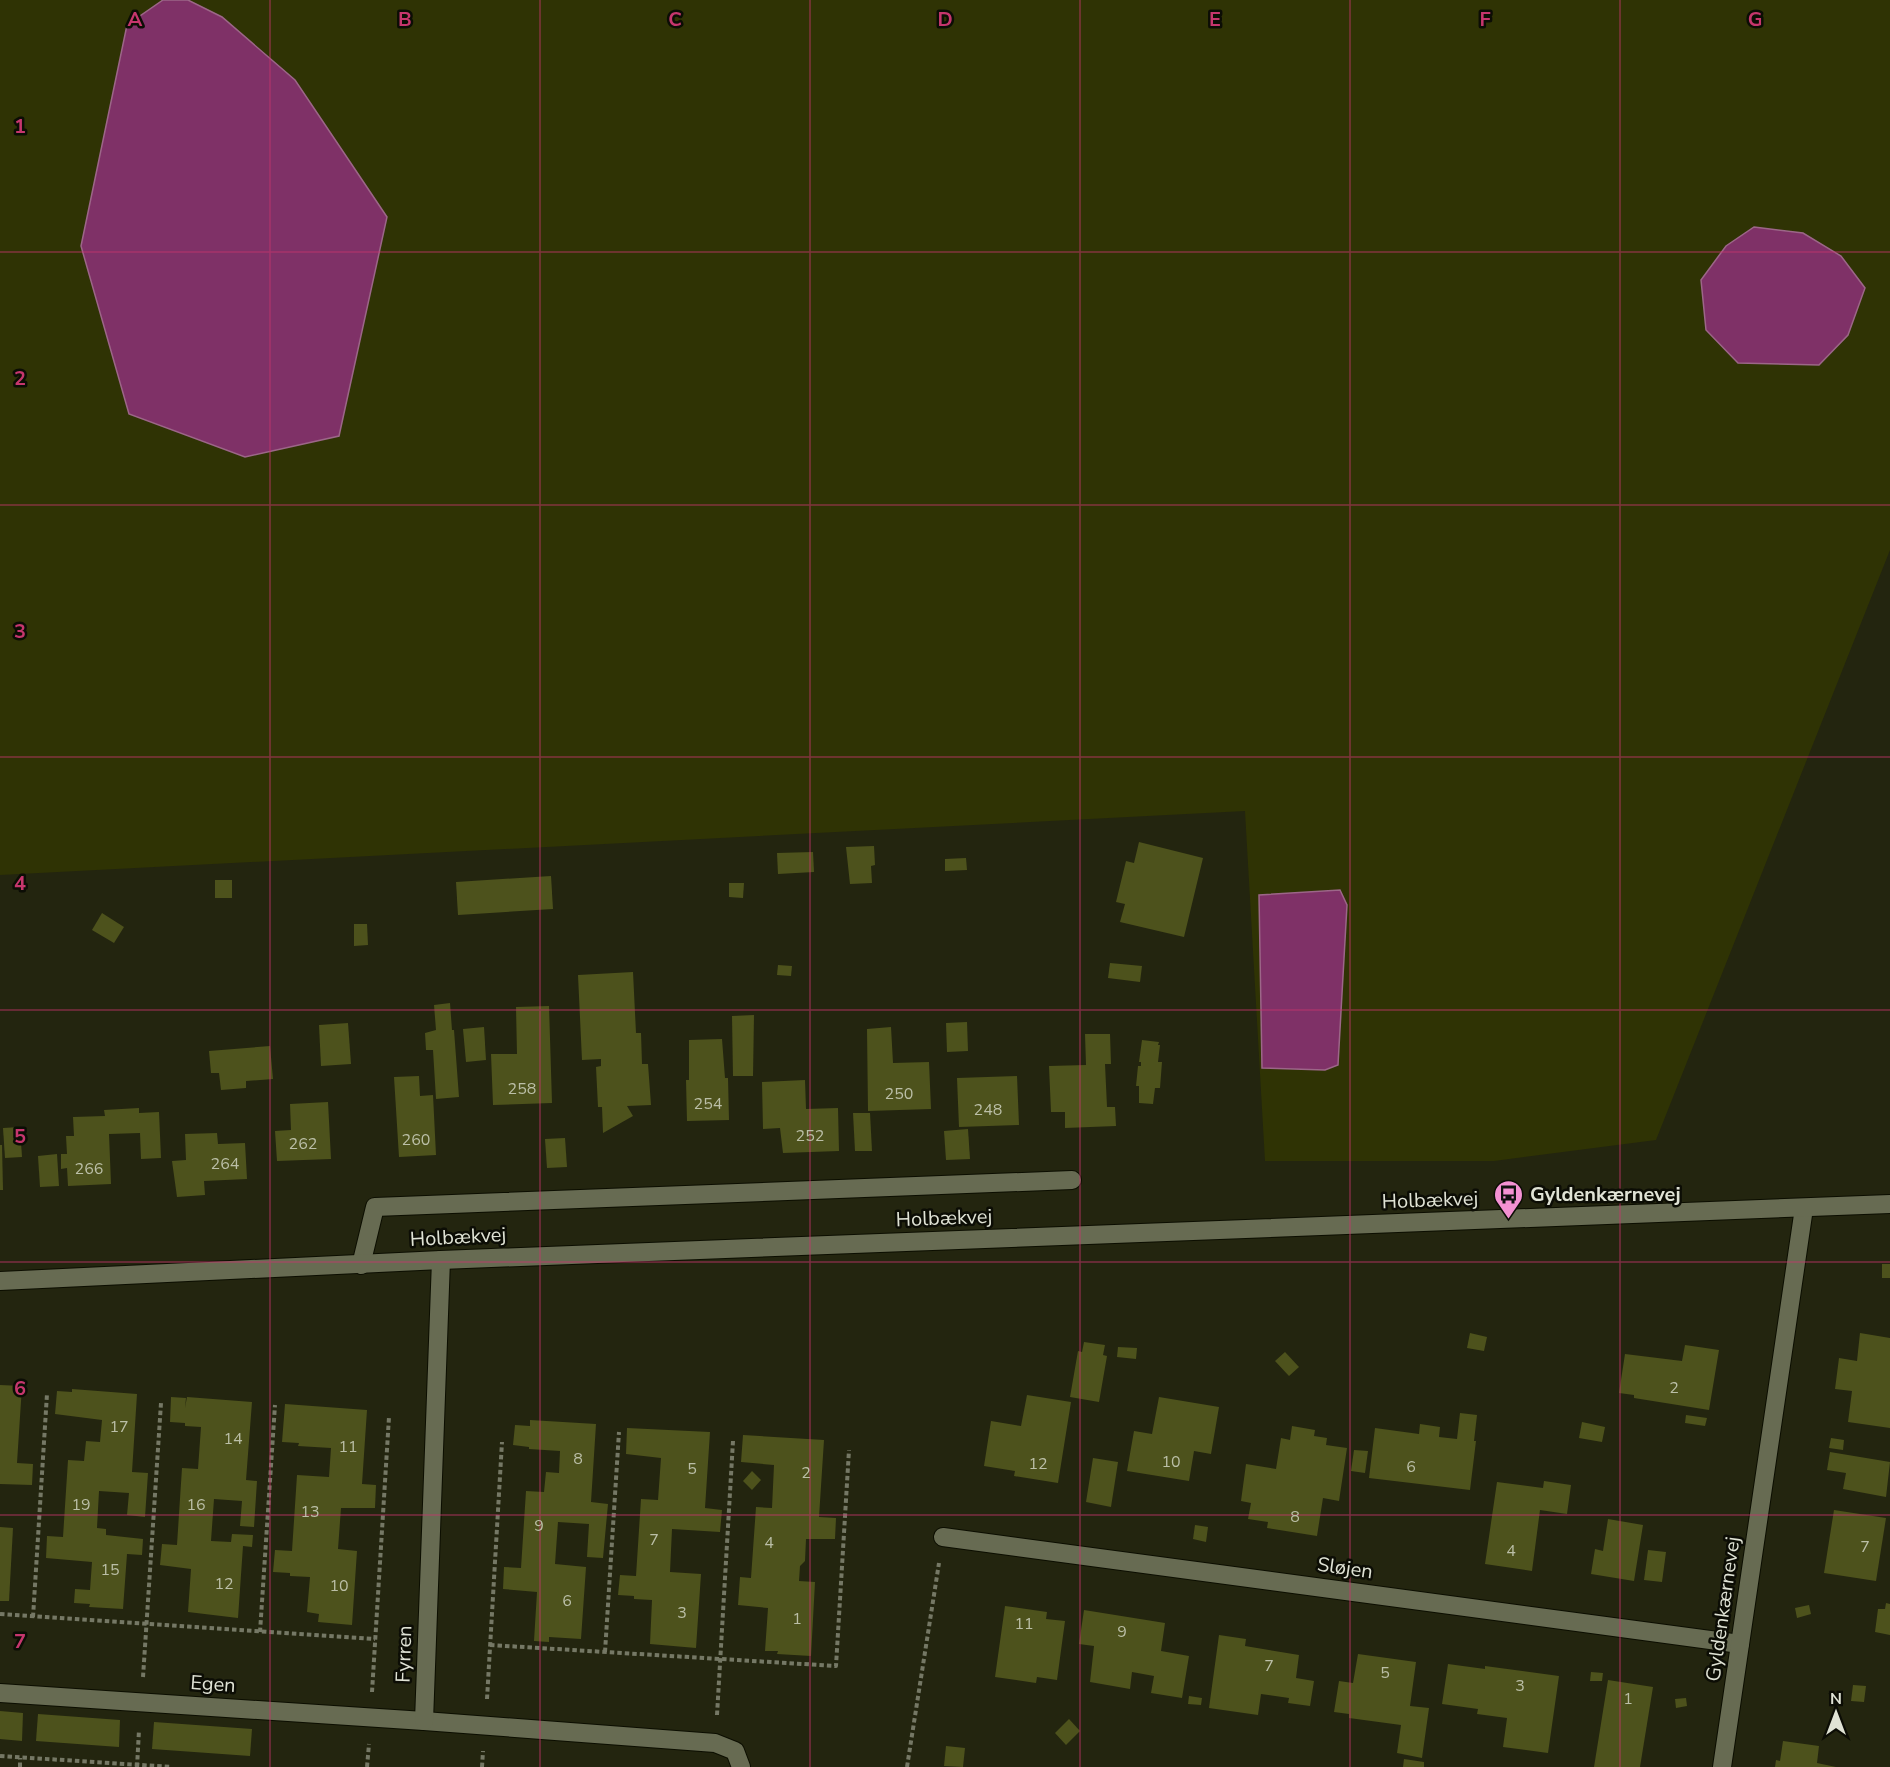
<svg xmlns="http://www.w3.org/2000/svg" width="1890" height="1767" font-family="'Nunito Sans',sans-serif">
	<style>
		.green { fill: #2f3304 }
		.water { fill: #7f3167; stroke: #9c6688; stroke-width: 1.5 }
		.building { fill: #4d521c }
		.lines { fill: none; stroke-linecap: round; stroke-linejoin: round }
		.service-casing { stroke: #0c0e00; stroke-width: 20 }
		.minor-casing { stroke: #0c0e00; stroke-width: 20 }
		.tertiary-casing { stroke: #0c0e00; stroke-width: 20 }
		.path { stroke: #757865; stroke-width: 4; stroke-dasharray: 4.5 3; stroke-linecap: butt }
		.service { stroke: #676b52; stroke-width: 18 }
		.minor { stroke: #676b52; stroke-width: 18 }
		.tertiary { stroke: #676b52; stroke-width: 18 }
		.grid { fill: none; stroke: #c6366d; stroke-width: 1.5; stroke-opacity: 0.55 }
		.labels { text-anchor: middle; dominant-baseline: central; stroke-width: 5; stroke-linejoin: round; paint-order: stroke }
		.number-label { font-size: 16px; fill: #bbbfa7 }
		.poi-label { font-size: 20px; font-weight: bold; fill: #e0e3d5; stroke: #0c0d05; text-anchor: start }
		.street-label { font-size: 20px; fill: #e0e3d5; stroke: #0c0d05 }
		.grid-label { font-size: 20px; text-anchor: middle; font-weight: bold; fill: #c6366d; stroke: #0c0d05; stroke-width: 5; stroke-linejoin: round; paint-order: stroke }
	</style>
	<rect width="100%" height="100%" fill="#23250f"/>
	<!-- green -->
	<polygon class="green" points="0,0 1890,0 1890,550 1656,1140 1494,1161 1265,1161 1245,811 0,875"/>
	<!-- water -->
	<g class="water">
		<polygon points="163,0 188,0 222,17 295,80 387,217 339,436 245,457 129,414 81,246 127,25"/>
		<polygon points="1754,227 1803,233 1841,256 1865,288 1848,335 1819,365 1738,363 1706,330 1701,280 1726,246"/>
		<polygon points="1340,890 1347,905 1338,1065 1325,1070 1262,1068 1259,895"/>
	</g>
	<!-- building -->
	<g class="building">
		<polygon points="1139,842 1203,858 1184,937 1120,922 1125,904 1116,902 1126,861 1134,863"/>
		<polygon points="874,846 875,865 871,866 872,883 850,884 846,847"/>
		<polygon points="813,852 814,872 778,874 777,853"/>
		<polygon points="966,858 967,870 945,871 945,859"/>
		<polygon points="551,876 553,909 458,915 456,882"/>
		<rect x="215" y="880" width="17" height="18"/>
		<polygon points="729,883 744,883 743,898 729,897"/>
		<polygon points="102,913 124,927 114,943 92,930"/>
		<polygon points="354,924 367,924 368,945 354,946"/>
		<polygon points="1110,963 1142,966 1140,982 1108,978"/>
		<polygon points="778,965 792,966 791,976 777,975"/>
		<polygon points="633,972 636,1033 641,1033 642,1064 648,1064 651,1105 627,1106 633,1116 603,1133 602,1107 598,1107 596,1067 601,1066 601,1059 582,1060 578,975"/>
		<polygon points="450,1003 452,1030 454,1030 459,1097 436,1099 433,1050 426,1050 425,1033 436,1030 434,1005"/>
		<polygon points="549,1006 552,1103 493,1105 491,1054 517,1054 516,1007"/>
		<polygon points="754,1015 753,1076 733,1076 732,1016"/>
		<polygon points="967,1022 968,1051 947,1052 946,1023"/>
		<polygon points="348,1023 351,1064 321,1066 319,1025"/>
		<polygon points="484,1027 486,1060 466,1062 463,1029"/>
		<polygon points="891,1027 893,1063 929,1062 931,1109 868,1111 867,1029"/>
		<polygon points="1085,1034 1110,1034 1111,1064 1105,1064 1107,1107 1115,1107 1116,1126 1065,1128 1065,1112 1051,1112 1049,1066 1086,1065"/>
		<polygon points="722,1039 725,1078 728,1078 729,1120 687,1121 686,1080 689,1080 689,1040"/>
		<polygon points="1142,1040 1159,1042 1158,1045 1160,1045 1158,1062 1162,1062 1160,1088 1155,1088 1153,1104 1139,1103 1139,1086 1136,1086 1138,1066 1141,1066 1141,1062 1139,1062"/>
		<polygon points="270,1046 273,1079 246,1081 246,1088 221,1090 219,1073 211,1073 209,1051"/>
		<polygon points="419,1076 420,1096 433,1095 436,1155 399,1157 394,1077"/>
		<polygon points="1017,1076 1019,1125 959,1127 957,1078"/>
		<polygon points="805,1080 806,1109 838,1108 839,1151 783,1153 780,1128 763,1129 762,1082"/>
		<polygon points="328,1102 331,1159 277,1161 275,1131 291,1130 290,1104"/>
		<polygon points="139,1108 139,1113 159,1112 161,1158 141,1159 140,1133 109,1134 111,1184 68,1186 67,1168 61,1169 61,1154 67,1154 66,1136 74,1136 73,1117 105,1116 104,1110"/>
		<polygon points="853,1113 870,1113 872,1151 855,1151"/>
		<polygon points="20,1127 22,1157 5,1158 3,1128"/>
		<polygon points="968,1129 970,1159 946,1160 944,1131"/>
		<polygon points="217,1133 218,1144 245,1143 247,1179 204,1181 205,1195 177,1197 172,1161 186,1160 185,1134"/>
		<polygon points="565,1138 567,1167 547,1168 545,1139"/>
		<polygon points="0,1145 2,1145 3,1190 0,1190"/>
		<polygon points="57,1154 59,1186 40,1187 38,1156"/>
		<rect x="1882" y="1264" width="8" height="14"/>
		<polygon points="1470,1333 1487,1337 1484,1351 1467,1348"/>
		<polygon points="1860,1333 1890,1338 1890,1428 1848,1422 1852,1391 1835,1389 1839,1358 1857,1361"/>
		<polygon points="1084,1342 1105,1345 1103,1355 1107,1356 1099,1402 1070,1397 1078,1351 1082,1352"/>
		<polygon points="1685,1345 1719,1350 1709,1410 1634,1398 1634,1395 1619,1393 1625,1354 1682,1361"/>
		<polygon points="1118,1347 1137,1348 1136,1359 1117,1357"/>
		<polygon points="1285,1352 1299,1367 1289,1376 1275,1361"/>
		<polygon points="0,1385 22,1386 17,1463 33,1464 32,1485 0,1484"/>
		<polygon points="72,1389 137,1394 132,1472 148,1473 145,1517 127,1515 129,1493 99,1491 97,1528 106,1529 106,1535 143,1539 142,1555 127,1554 123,1609 89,1607 90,1604 74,1603 75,1589 90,1590 92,1562 46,1558 47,1536 63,1537 68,1460 84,1461 86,1441 100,1442 102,1420 55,1414 57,1391 72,1392"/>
		<polygon points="1027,1395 1071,1402 1058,1483 1014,1476 1015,1471 984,1466 991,1421 1021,1426"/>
		<polygon points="171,1397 186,1398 185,1408 187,1397 252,1402 246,1480 257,1481 254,1527 240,1526 242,1501 214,1499 211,1541 231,1542 232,1534 253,1535 252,1547 243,1546 238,1618 188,1612 191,1569 160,1565 162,1544 177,1545 182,1468 198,1469 201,1427 185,1426 185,1423 170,1422"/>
		<polygon points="1159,1397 1219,1407 1211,1454 1194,1451 1189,1481 1127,1471 1134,1431 1152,1434"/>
		<polygon points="285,1404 367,1410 362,1484 376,1485 375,1508 341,1508 338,1549 357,1551 352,1625 318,1622 319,1614 307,1612 310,1577 290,1576 290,1573 273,1572 275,1550 292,1551 297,1475 329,1477 331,1448 298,1446 299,1443 282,1442"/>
		<polygon points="1460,1413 1477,1415 1474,1441 1476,1441 1470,1490 1369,1478 1375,1428 1419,1434 1420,1424 1440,1427 1439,1437 1457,1439"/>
		<polygon points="1686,1415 1707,1418 1705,1426 1685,1423"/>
		<polygon points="530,1420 596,1424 591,1502 608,1504 603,1558 587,1557 589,1524 558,1522 555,1564 586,1567 581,1639 549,1637 549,1642 534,1641 537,1592 503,1589 504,1567 521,1568 526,1491 544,1492 546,1472 559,1473 560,1451 529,1449 529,1447 513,1445 515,1425 530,1426"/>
		<polygon points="1582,1422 1605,1427 1602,1442 1579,1438"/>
		<polygon points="1292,1426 1315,1430 1314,1436 1327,1438 1326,1445 1347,1448 1339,1501 1323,1498 1317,1536 1267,1528 1268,1522 1248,1519 1251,1503 1241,1501 1246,1464 1276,1469 1281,1438 1290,1440"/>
		<polygon points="627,1428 710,1432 705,1508 722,1510 720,1532 672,1529 670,1572 701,1574 696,1648 650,1644 652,1600 634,1599 634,1596 618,1595 620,1575 636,1576 641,1499 658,1500 661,1458 626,1454"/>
		<polygon points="743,1435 824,1440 819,1517 836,1518 835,1539 806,1539 805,1561 800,1566 799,1581 815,1582 811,1656 777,1654 778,1651 765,1651 768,1608 738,1605 740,1577 751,1578 756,1507 772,1508 774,1465 741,1462"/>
		<polygon points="1831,1438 1844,1440 1843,1450 1829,1448"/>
		<polygon points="1354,1450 1368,1451 1365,1473 1351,1471"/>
		<polygon points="1830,1452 1890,1462 1886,1497 1843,1489 1846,1473 1827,1470"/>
		<polygon points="1093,1458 1118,1462 1111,1507 1086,1502"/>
		<polygon points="752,1471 761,1480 752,1490 743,1481"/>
		<polygon points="1544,1481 1571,1485 1567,1514 1540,1510 1532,1571 1485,1564 1497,1482 1543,1488"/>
		<polygon points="1834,1510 1886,1518 1876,1581 1824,1573"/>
		<polygon points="1608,1519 1643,1525 1634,1581 1591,1574 1595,1549 1603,1551"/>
		<polygon points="1195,1525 1208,1527 1206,1542 1193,1539"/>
		<polygon points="0,1527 13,1528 9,1601 0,1601"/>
		<polygon points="1648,1550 1666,1552 1662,1582 1644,1580"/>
		<polygon points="1886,1603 1890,1604 1890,1635 1875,1632 1878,1609 1885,1609"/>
		<polygon points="1809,1605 1811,1614 1797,1618 1795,1608"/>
		<polygon points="1005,1606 1047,1612 1046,1619 1065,1621 1057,1680 1037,1677 1036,1683 995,1677"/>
		<polygon points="1084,1610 1165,1623 1161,1651 1189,1656 1182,1698 1151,1693 1154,1676 1132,1672 1130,1689 1090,1682 1094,1646 1079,1644"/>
		<polygon points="1219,1635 1246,1639 1245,1646 1299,1655 1296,1678 1314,1681 1310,1706 1288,1703 1289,1698 1261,1694 1258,1715 1209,1708"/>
		<polygon points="1358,1654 1416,1662 1410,1706 1429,1708 1422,1758 1397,1753 1401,1725 1349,1718 1349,1714 1334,1712 1339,1681 1353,1683"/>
		<polygon points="1448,1664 1485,1669 1485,1666 1559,1676 1548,1753 1503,1747 1507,1718 1477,1714 1478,1709 1442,1704"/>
		<polygon points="1591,1672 1603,1673 1602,1681 1590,1681"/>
		<polygon points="1608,1680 1653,1687 1640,1767 1594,1767"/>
		<polygon points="1853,1685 1866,1686 1864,1702 1851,1701"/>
		<polygon points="1189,1696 1202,1698 1201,1705 1188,1704"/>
		<polygon points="1686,1698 1687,1706 1676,1708 1675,1699"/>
		<polygon points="0,1711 23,1713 22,1741 0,1739"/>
		<polygon points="38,1714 120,1720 119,1747 36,1741"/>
		<polygon points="1069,1719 1080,1731 1066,1745 1055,1733"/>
		<polygon points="154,1722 252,1729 250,1756 152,1749"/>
		<polygon points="1783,1741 1819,1746 1817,1763 1836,1767 1775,1767 1776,1760 1780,1761"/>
		<polygon points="946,1746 965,1748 963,1767 944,1766"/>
		<polygon points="1404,1759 1424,1762 1424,1767 1403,1767"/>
	</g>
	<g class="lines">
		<defs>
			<polyline id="service" points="361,1265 375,1207 1072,1180"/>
			<g id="minor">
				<polyline points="943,1537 1740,1644"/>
				<polyline points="0,1693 424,1721 715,1743 735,1751 741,1767"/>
				<polyline points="424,1721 441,1260"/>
				<polyline points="1722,1767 1804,1208"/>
			</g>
			<polyline id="tertiary" points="0,1281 441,1260 1890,1204"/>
		</defs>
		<!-- service casing -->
		<use href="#service" class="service-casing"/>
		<!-- minor casing -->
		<use href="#minor" class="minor-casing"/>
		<!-- tertiary casing -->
		<use href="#tertiary" class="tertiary-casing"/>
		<!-- path -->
		<g class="path">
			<polyline points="0,1614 375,1639"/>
			<polyline points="33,1617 47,1394"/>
			<polyline points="260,1632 275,1405"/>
			<polyline points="490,1645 836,1666 849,1450"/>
			<polyline points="605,1652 619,1432"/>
			<polyline points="143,1677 161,1403"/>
			<polyline points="372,1692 389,1417"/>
			<polyline points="487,1699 502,1442"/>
			<polyline points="717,1715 733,1441"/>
			<polyline points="0,1756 172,1767"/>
			<polyline points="20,1767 20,1758"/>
			<polyline points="137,1767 139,1730"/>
			<polyline points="367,1767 369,1744"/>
			<polyline points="482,1767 483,1751"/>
			<polyline points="907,1767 939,1563"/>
		</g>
		<!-- service -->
		<use href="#service" class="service"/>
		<!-- minor -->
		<use href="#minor" class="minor"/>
		<!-- tertiary -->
		<use href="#tertiary" class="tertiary"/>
	</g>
	<!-- grid -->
	<path class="grid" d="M270 0V1767M540 0V1767M810 0V1767M1080 0V1767M1350 0V1767M1620 0V1767M0 252H1890M0 505H1890M0 757H1890M0 1010H1890M0 1262H1890M0 1515H1890"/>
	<!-- icons -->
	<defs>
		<symbol id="bus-pin" viewBox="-11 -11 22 30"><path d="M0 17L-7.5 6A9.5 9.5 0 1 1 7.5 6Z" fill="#f491d3" stroke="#0c0d05"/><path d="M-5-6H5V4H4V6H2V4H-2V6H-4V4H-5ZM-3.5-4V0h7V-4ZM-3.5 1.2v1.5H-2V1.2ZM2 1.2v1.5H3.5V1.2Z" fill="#111"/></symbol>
	</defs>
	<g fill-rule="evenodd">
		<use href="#bus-pin" x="1492" y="1178" width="33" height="45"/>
	</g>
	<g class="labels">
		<!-- number labels -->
		<g class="number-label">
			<text x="522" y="1089">258</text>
			<text x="899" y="1094">250</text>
			<text x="708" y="1104">254</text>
			<text x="988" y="1110">248</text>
			<text x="810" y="1136">252</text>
			<text x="416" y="1140">260</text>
			<text x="303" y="1144">262</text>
			<text x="225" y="1164">264</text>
			<text x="89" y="1169">266</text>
			<text x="1674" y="1388">2</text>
			<text x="119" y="1427">17</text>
			<text x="233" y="1439">14</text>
			<text x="348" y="1447">11</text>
			<text x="578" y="1459">8</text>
			<text x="1171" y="1462">10</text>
			<text x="1038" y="1464">12</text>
			<text x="1411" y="1467">6</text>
			<text x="692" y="1469">5</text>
			<text x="806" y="1473">2</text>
			<text x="81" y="1505">19</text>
			<text x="196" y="1505">16</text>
			<text x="310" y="1512">13</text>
			<text x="1295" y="1517">8</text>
			<text x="539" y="1526">9</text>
			<text x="654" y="1540">7</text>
			<text x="769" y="1543">4</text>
			<text x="1865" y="1547">7</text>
			<text x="1511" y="1551">4</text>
			<text x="110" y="1570">15</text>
			<text x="224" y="1584">12</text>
			<text x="339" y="1586">10</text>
			<text x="567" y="1601">6</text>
			<text x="682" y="1613">3</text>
			<text x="797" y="1619">1</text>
			<text x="1024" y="1624">11</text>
			<text x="1122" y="1632">9</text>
			<text x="1269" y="1666">7</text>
			<text x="1385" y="1673">5</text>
			<text x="1520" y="1686">3</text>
			<text x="1628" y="1699">1</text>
		</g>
		<!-- poi labels -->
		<g class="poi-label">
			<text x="1530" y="1194">Gyldenkærnevej</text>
		</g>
		<!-- street labels -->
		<g class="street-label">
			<text transform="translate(1430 1200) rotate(-2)">Holbækvej</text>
			<text transform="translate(944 1218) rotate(-2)">Holbækvej</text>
			<text transform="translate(458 1237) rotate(-3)">Holbækvej</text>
			<text transform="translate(1345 1568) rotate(8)">Sløjen</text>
			<text transform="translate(1723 1609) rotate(-82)">Gyldenkærnevej</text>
			<text transform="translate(404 1654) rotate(-88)">Fyrren</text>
			<text transform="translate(213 1684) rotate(4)">Egen</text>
		</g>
	</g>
	<g class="grid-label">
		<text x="135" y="26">A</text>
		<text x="405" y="26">B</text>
		<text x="675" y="26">C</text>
		<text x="945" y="26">D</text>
		<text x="1215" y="26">E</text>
		<text x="1485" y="26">F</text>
		<text x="1755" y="26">G</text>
		<text x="20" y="133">1</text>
		<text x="20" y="385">2</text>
		<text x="20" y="638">3</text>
		<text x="20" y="890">4</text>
		<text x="20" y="1143">5</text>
		<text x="20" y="1395">6</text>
		<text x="20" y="1648">7</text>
	</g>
	<!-- north arrow -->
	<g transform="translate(1836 1713)" stroke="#0c0d05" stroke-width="4.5" paint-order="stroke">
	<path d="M0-4.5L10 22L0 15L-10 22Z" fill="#e0e3d5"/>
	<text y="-9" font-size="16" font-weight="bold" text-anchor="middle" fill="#e0e3d5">N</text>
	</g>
</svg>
